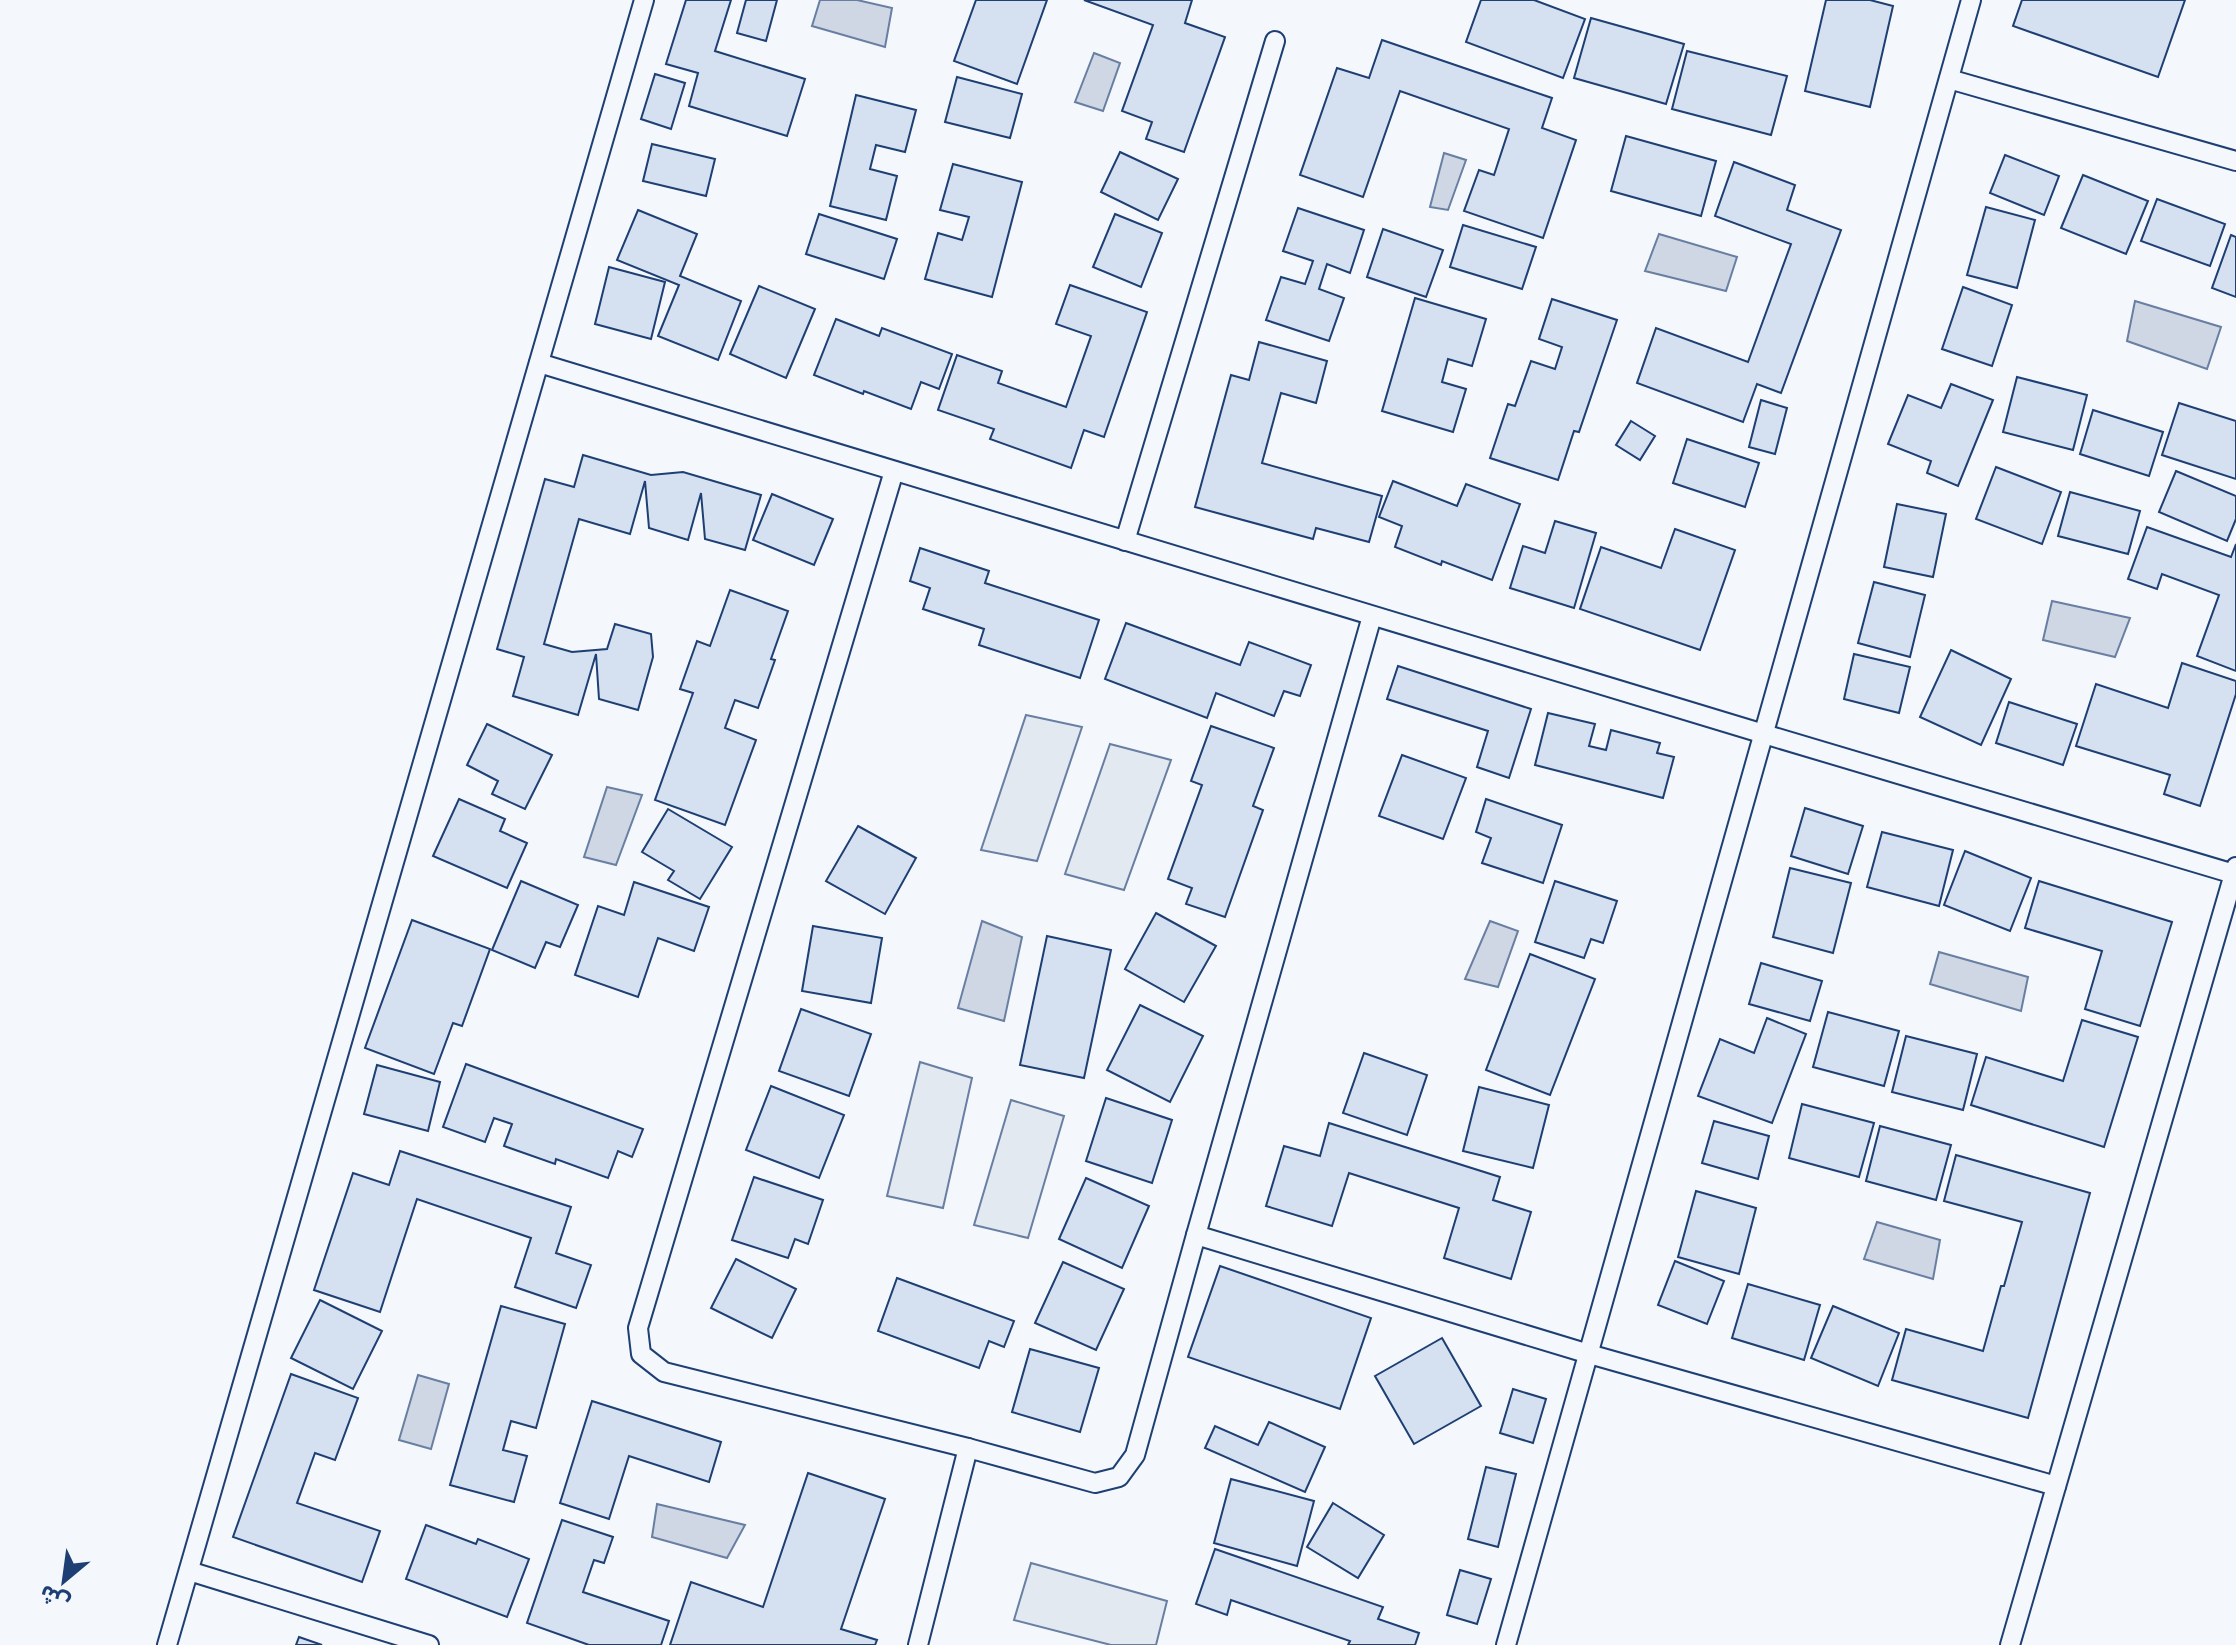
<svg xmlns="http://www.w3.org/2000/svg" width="2236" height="1645" font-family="'Open Sans','Noto Sans Arabic',sans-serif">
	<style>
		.green { fill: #e3e9f0; stroke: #687fa3; stroke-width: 2 }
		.water { fill: #cfd7e4; stroke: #687fa3; stroke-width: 2 }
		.building { fill: #d5e0f0; stroke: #1d3f73; stroke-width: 2 }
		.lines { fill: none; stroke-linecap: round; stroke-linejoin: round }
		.service-casing { stroke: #1d3f73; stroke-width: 22 }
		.service { stroke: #f4f7fb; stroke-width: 18 }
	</style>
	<rect width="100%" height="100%" fill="#f4f7fb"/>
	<!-- green -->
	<g class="green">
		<polygon points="1026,715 1082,727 1037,861 981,850"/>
		<polygon points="1110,744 1171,760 1124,890 1065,874"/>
		<polygon points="920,1062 972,1078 943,1208 887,1196"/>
		<polygon points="1011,1100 1064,1116 1028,1238 974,1225"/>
		<polygon points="1031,1563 1167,1601 1156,1645 1111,1645 1014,1620"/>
	</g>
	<!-- water -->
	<g class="water">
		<polygon points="820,0 857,0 892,8 885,47 812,26"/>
		<polygon points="1094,53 1120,63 1103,111 1075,102"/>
		<polygon points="1444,153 1466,160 1448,210 1430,207"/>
		<polygon points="1659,234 1737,257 1726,291 1645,271"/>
		<polygon points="2135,301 2221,327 2207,369 2127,341"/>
		<polygon points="2052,601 2130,618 2115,657 2043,640"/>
		<polygon points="607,787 642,795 616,865 584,857"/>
		<polygon points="982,921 1022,937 1004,1021 958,1008"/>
		<polygon points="1490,921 1518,931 1498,987 1465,979"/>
		<polygon points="1939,952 2028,977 2021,1011 1930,984"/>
		<polygon points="1877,1222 1940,1240 1933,1279 1864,1259"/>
		<polygon points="418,1375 449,1384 431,1449 399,1440"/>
		<polygon points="657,1504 745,1525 727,1558 652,1537"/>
	</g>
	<!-- building -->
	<g class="building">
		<polygon points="686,0 731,0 715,51 805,79 787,136 689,106 698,73 666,64"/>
		<polygon points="746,0 777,0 766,41 737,33"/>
		<polygon points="976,0 1047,0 1017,84 954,61"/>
		<polygon points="1084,0 1192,0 1185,23 1225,37 1184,152 1146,139 1152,122 1122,111 1153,25"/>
		<polygon points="1481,0 1534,0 1585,19 1563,78 1466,42"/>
		<polygon points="1826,0 1870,0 1893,6 1870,107 1805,91"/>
		<polygon points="2022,0 2185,0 2158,77 2013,26"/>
		<polygon points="1591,18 1684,44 1666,104 1574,78"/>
		<polygon points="1382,40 1552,98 1542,128 1576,140 1543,238 1464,211 1479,170 1494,175 1509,129 1400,91 1363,197 1300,175 1337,68 1369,78"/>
		<polygon points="1687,51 1787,76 1771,135 1672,109"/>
		<polygon points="655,74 685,83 671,129 641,119"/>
		<polygon points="957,77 1022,94 1010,138 945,122"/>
		<polygon points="856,95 916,110 905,152 876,145 870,169 897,176 886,220 830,206"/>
		<polygon points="1626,136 1716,161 1701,216 1611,191"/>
		<polygon points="652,144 715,159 706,196 643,181"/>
		<polygon points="1120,152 1178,179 1158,220 1101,192"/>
		<polygon points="2005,155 2059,176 2044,215 1990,193"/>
		<polygon points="1734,162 1795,185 1787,210 1841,230 1781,393 1757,384 1743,422 1637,383 1656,328 1748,362 1791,244 1715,216"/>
		<polygon points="953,164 1022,182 992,297 925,279 938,233 962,240 969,217 940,210"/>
		<polygon points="2083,175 2148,201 2126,254 2061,228"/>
		<polygon points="2157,199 2225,224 2210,266 2141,241"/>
		<polygon points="1986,207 2035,220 2017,288 1967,275"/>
		<polygon points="1298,208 1364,230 1350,273 1327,264 1319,289 1344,298 1329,341 1266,320 1281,277 1305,284 1313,261 1283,251"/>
		<polygon points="638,210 697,234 680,276 741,301 718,360 658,336 679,285 617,260"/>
		<polygon points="819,214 897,239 884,279 806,254"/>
		<polygon points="1115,214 1162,233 1141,287 1093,267"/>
		<polygon points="1463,225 1536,247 1522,289 1450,267"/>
		<polygon points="1383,229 1443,250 1426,297 1367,277"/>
		<polygon points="2231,235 2236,237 2236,297 2212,288"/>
		<polygon points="609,267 665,282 651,339 595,324"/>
		<polygon points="1070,285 1147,312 1104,437 1084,430 1071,468 990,439 994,429 938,410 957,355 1002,371 998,383 1066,407 1091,336 1056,324"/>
		<polygon points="759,286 815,309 786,378 730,354"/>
		<polygon points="1963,287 2012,305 1992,366 1942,349"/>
		<polygon points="1415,298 1486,319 1472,366 1448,359 1442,382 1466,389 1453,432 1382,411"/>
		<polygon points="1552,299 1617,320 1579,432 1574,431 1558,480 1490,458 1508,404 1515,406 1531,361 1555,369 1562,347 1539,339"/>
		<polygon points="836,319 879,336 882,328 952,354 939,389 921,382 911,409 864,391 863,394 814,375"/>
		<polygon points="1259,342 1327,361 1316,403 1281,393 1262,463 1382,496 1369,542 1316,528 1313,539 1195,507 1231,375 1249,380"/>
		<polygon points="2017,377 2087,395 2073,450 2003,432"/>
		<polygon points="1951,384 1993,400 1958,486 1927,473 1931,461 1888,444 1908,395 1941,408"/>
		<polygon points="1761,400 1787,408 1775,454 1749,447"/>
		<polygon points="2179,403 2236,421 2236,479 2162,455"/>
		<polygon points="2093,410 2163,432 2149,476 2080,454"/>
		<polygon points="1631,421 1655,436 1640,460 1616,445"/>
		<polygon points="1687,439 1759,463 1745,507 1673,483"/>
		<polygon points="583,455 651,475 683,472 761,495 745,550 705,539 701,493 688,540 649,528 645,481 630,534 579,519 544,644 572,652 607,649 615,624 651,634 653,657 638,710 599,699 596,654 578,715 513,696 524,657 497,649 545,479 574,487"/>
		<polygon points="1996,467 2061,492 2042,544 1976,519"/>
		<polygon points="2176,471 2236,496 2236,519 2227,541 2159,512"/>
		<polygon points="1393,481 1457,506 1466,484 1520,504 1492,580 1442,561 1441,565 1395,547 1402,526 1379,517"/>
		<polygon points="2070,492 2140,511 2128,554 2058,536"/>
		<polygon points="772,494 833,519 814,565 753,540"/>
		<polygon points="1897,504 1946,514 1933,577 1884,567"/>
		<polygon points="1555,521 1596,533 1574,608 1510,588 1523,546 1545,553"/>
		<polygon points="2147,527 2231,557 2236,544 2236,671 2197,656 2219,595 2162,574 2157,589 2128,579"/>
		<polygon points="1675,529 1735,550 1700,650 1580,609 1601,547 1661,568"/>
		<polygon points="920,548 989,571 985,583 1099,620 1080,678 979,645 984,629 923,609 930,588 910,581"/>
		<polygon points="1874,582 1925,595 1910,657 1858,643"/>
		<polygon points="730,590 788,611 771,659 775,660 758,708 735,700 725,728 756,740 725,825 655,800 693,693 680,689 697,641 710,646"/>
		<polygon points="1126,623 1240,665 1249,642 1311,665 1300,696 1284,691 1274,716 1216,693 1207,718 1105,679"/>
		<polygon points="1951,650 2011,679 1981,745 1920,717"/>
		<polygon points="1854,654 1910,667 1899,713 1844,699"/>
		<polygon points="2182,663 2236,681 2236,694 2200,806 2164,794 2170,775 2076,746 2096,684 2168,708"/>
		<polygon points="1398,666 1531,709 1509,778 1477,767 1488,731 1387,699"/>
		<polygon points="2009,702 2077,724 2063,765 1996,743"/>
		<polygon points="1548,713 1595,724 1589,746 1606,750 1611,730 1660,743 1657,753 1674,757 1663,798 1535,765"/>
		<polygon points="487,724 552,755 525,809 492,794 498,781 467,765"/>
		<polygon points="1211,726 1274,748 1253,806 1263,810 1225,917 1186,904 1192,888 1168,879 1202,785 1191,781"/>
		<polygon points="1402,755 1466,778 1443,839 1379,816"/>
		<polygon points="459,799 505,819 500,831 527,843 507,888 433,856"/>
		<polygon points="1486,799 1562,825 1543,883 1482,863 1491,838 1476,832"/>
		<polygon points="1805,808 1863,826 1848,874 1791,856"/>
		<polygon points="668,809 732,847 700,899 668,880 674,871 642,852"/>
		<polygon points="858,826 916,858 885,914 826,881"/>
		<polygon points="1882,832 1953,850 1939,906 1867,887"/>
		<polygon points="1965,851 2031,878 2010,931 1944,905"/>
		<polygon points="1790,868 1851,883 1833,953 1773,937"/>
		<polygon points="521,881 578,905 560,947 546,942 535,968 492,950"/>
		<polygon points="1555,881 1617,901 1603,943 1591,939 1584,958 1535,942"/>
		<polygon points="2039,881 2172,922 2140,1026 2085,1009 2102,951 2025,928"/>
		<polygon points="634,882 709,907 694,951 658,938 638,997 575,975 598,906 624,915"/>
		<polygon points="1156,913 1216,946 1184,1002 1125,969"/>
		<polygon points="412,920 490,949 462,1026 453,1023 434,1074 365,1048"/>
		<polygon points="813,926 882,938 871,1003 802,991"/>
		<polygon points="1047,936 1111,950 1084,1078 1020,1065"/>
		<polygon points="1530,954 1595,979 1550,1095 1486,1070"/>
		<polygon points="1761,963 1822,981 1810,1021 1749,1004"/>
		<polygon points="1140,1005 1203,1036 1170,1102 1107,1070"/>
		<polygon points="801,1009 871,1034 849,1096 779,1071"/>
		<polygon points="1828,1012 1899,1031 1884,1086 1813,1067"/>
		<polygon points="1767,1018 1806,1034 1772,1123 1698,1096 1720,1039 1754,1053"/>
		<polygon points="2082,1020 2138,1037 2104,1147 1971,1105 1986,1057 2063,1081"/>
		<polygon points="1906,1036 1977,1054 1963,1110 1892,1092"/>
		<polygon points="1364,1053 1427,1075 1407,1135 1343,1113"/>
		<polygon points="466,1064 643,1129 632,1157 618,1151 608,1178 556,1159 555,1164 504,1146 512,1124 494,1118 485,1142 443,1127"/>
		<polygon points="377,1065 440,1082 428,1131 364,1114"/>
		<polygon points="771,1086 844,1115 819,1178 746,1150"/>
		<polygon points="1479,1087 1549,1105 1533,1168 1463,1151"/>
		<polygon points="1106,1098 1172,1120 1152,1183 1086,1161"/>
		<polygon points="1802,1104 1874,1123 1859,1177 1789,1158"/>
		<polygon points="1714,1121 1769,1136 1758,1179 1702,1163"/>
		<polygon points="1329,1123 1500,1177 1493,1200 1531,1212 1511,1279 1444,1258 1459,1208 1349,1173 1332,1226 1266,1206 1284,1146 1320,1156"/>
		<polygon points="1880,1126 1951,1145 1936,1200 1866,1181"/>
		<polygon points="400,1151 571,1207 556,1253 591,1265 576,1308 515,1287 531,1238 417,1199 380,1312 314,1290 353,1173 389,1185"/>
		<polygon points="1956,1155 2090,1193 2028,1418 1892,1380 1906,1329 1983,1351 2001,1286 2004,1286 2022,1222 1944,1201"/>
		<polygon points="754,1177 823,1200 808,1244 795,1239 788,1258 732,1240"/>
		<polygon points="1086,1178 1149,1206 1122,1268 1059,1239"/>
		<polygon points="1696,1191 1756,1208 1739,1274 1678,1257"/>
		<polygon points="736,1259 796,1289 772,1338 711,1308"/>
		<polygon points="1675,1261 1724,1281 1707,1324 1658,1305"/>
		<polygon points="1063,1262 1124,1289 1096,1350 1035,1323"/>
		<polygon points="1220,1266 1371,1318 1340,1409 1188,1357"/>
		<polygon points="897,1278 1014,1321 1004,1347 989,1341 979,1368 878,1331"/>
		<polygon points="1748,1284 1820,1305 1804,1360 1732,1338"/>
		<polygon points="320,1300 382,1331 353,1389 291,1358"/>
		<polygon points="501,1306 565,1324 536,1428 511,1421 503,1450 527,1456 514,1502 450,1485"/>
		<polygon points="1833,1306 1899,1333 1878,1386 1811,1358"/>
		<polygon points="1442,1338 1481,1406 1414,1444 1375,1376"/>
		<polygon points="1030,1349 1099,1368 1080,1432 1012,1412"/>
		<polygon points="291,1374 358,1398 335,1460 315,1453 297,1503 380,1531 362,1582 233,1537"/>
		<polygon points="1513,1389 1546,1399 1533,1443 1500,1433"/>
		<polygon points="592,1401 721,1442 709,1482 629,1456 609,1519 560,1503"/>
		<polygon points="1269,1422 1325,1447 1305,1492 1205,1448 1215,1426 1258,1445"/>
		<polygon points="1486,1467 1516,1474 1498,1547 1468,1539"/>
		<polygon points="808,1473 885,1499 841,1629 877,1640 875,1645 670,1645 691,1582 763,1607"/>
		<polygon points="1231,1479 1314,1501 1297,1566 1214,1543"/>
		<polygon points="1333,1503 1384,1535 1358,1578 1307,1547"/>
		<polygon points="562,1520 613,1537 604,1563 594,1560 583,1592 669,1621 661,1645 589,1645 527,1623"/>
		<polygon points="426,1525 476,1544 478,1539 529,1559 507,1617 406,1579"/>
		<polygon points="1215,1549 1383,1607 1378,1619 1419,1633 1415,1645 1348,1645 1350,1641 1231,1600 1227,1615 1196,1604"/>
		<polygon points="1460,1570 1491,1579 1477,1624 1447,1615"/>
		<polygon points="299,1637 322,1645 296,1645"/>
	</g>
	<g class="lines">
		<defs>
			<g id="service">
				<polyline points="1949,79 2236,161"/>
				<polyline points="539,363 1764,734 2234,874"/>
				<polyline points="894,471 638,1328 641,1354 664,1372 968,1448 1095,1483 1119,1477 1135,1455 1196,1235 1372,616"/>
				<polyline points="1125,541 1275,41"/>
				<polyline points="1196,1235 1589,1354 2056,1486"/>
				<polyline points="189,1571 429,1645"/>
				<polyline points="167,1645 644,0"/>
				<polyline points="918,1645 968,1448"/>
				<polyline points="1506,1645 1971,0"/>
				<polyline points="2010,1645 2236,867"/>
			</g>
		</defs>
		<!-- service casing -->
		<use href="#service" class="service-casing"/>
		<!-- service -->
		<use href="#service" class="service"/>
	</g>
	<!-- north arrow -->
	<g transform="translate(64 1581) rotate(209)" stroke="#f4f7fb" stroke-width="6" paint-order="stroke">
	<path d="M0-6L14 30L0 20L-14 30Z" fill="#1d3f73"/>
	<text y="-12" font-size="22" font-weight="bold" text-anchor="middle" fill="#1d3f73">ش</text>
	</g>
</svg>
